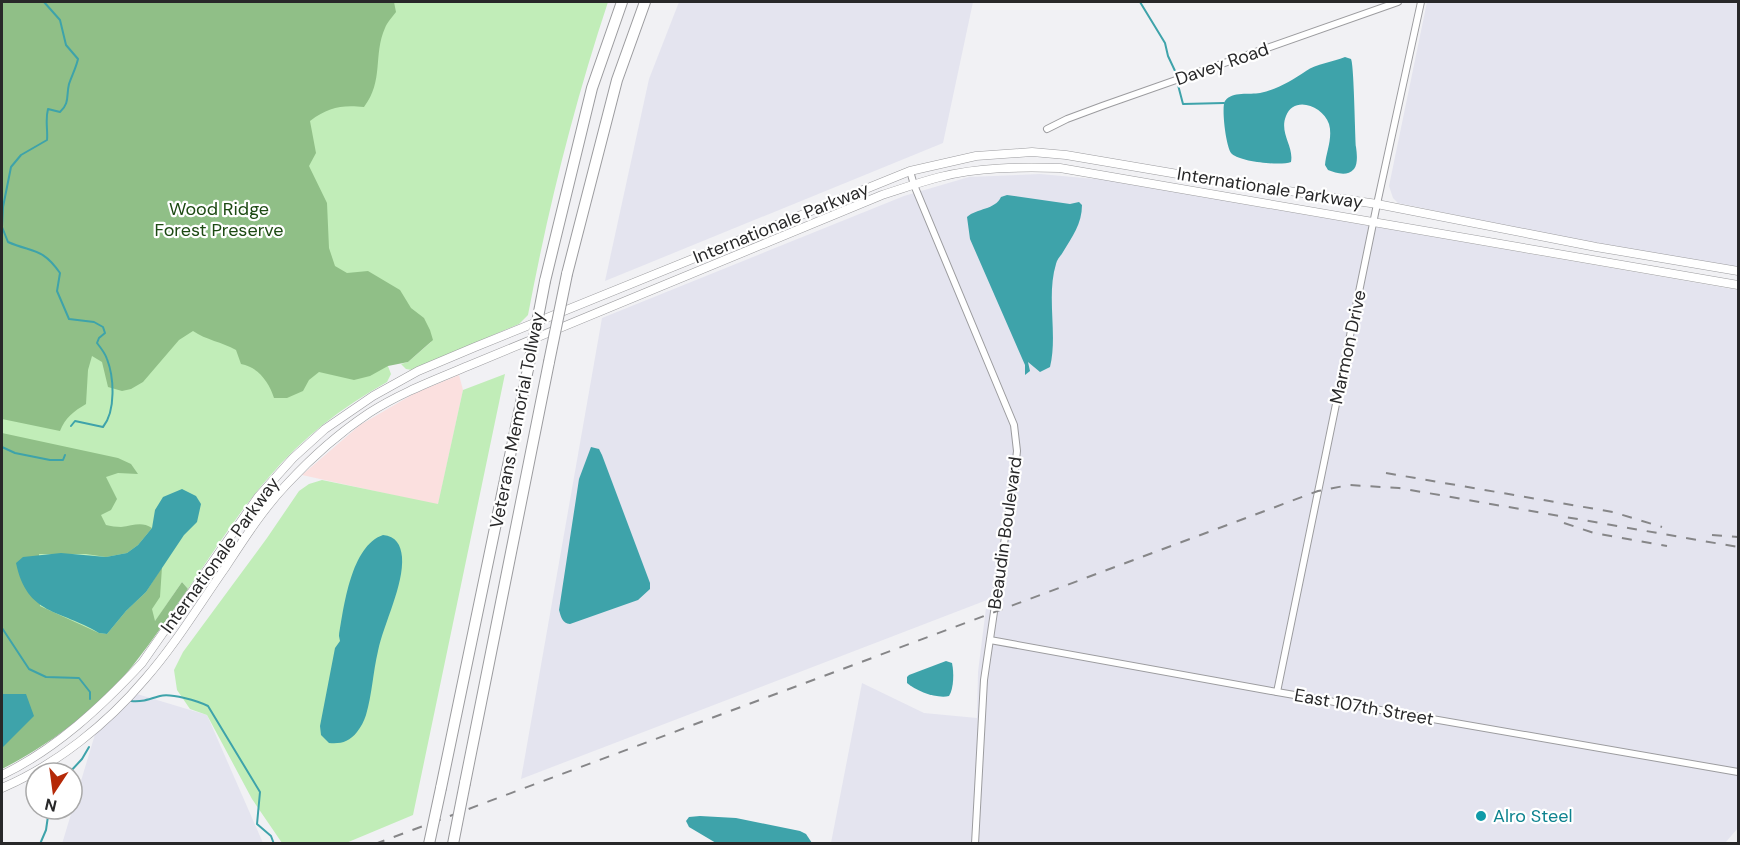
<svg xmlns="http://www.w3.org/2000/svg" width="1740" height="845" font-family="'DM Sans',sans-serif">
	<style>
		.commercial { fill: #fbe0df }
		.built { fill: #e4e4ef }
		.green { fill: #c1edb8 }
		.forest { fill: #90bf87 }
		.water { fill: #3ea3aa }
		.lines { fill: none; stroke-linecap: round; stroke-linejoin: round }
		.stream { stroke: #3ea3aa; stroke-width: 2 }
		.minor-casing { stroke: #9c9c9f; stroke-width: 8 }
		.tertiary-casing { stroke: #9c9c9f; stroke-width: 9 }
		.motorway-casing { stroke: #9c9c9f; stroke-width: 12 }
		.minor { stroke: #fff; stroke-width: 6 }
		.tertiary { stroke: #fff; stroke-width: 8 }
		.motorway { stroke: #fff; stroke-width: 10 }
		.rail { stroke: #868688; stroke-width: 2; stroke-dasharray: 10 10; stroke-linecap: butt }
		.motorway-bridge-casing { stroke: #9c9c9f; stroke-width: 12; stroke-linecap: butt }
		.motorway-bridge { stroke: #fff; stroke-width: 10 }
		.culture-dot { fill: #0f9aa8; stroke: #fff; stroke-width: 2 }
		.labels { text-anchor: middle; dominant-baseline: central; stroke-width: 4.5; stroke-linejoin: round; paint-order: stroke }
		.street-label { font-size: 18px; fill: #282829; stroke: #fff }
		.park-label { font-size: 18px; fill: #1d4a13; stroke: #fff }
		.culture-label { font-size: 18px; fill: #0d838f; stroke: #fff; text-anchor: start }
	</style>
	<rect width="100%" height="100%" fill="#f1f1f4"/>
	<!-- commercial -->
	<polygon class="commercial" points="459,375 463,390 438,505 302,475 360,425 415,393"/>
	<!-- built -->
	<g class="built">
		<polygon points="679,2 973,2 943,143 605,281 649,79"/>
		<polygon points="1427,2 1738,2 1738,268 1567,238 1398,203 1393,198 1389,186"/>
		<polygon points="1040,174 1106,180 1738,290 1738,828 1725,843 831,843 862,683 924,713 977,718 978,672 987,600 521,779 602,318 904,196 969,177"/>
		<polygon points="137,694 207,715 263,843 62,844 96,731"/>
	</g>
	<!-- green -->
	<g class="green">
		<path d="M2 2H608C574 104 548 209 528 315L519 324 412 370 406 369 401 364 408 362 431 342 386 361 391 374 387 382C342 407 302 438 269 477 239 511 214 551 188 589L182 582 139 645 2 758Z"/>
		<polygon points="505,374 413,815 346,843 282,843 252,799 207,715 190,709 177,690 174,670 183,652 267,538 299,491 309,484 322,480 438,504 463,390"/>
	</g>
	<!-- forest -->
	<g class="forest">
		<path d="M3 2H394L396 12C392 17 387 23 385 28 373 55 384 81 364 107 341 105 329 107 310 121L316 153 309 166 327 203 329 248 335 266 347 273 368 271 400 290 411 308 424 318 430 330 433 340 408 362 388 366 370 376 354 380 319 372 309 380 303 391 287 398H274C269 382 258 367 241 364L236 350C222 342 206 340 193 331L179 340 143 382 131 389 122 391 108 387 102 362 92 356 88 370 86 404C74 411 65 418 60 431L2 419Z"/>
		<path d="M2 433 118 458 131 464 138 474 118 473 106 477 117 499 111 510 101 515 106 525C110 526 117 527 121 527 133 526 141 521 152 528L138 545 127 553 106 557 86 554H39L40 606 99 633 107 634 126 611 146 592 162 567 160 597 152 609 155 621 182 582 188 589C170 614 153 640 134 664 100 707 51 744 2 769V748L26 694H2Z"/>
	</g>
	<!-- water -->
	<g class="water">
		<path d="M1345 57 1351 59C1354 64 1355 133 1356 147 1357 154 1358 164 1354 169 1347 177 1336 173 1328 170L1325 165C1326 152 1333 138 1329 124 1323 106 1294 95 1286 116 1279 133 1294 146 1291 162 1281 166 1241 162 1232 154 1226 149 1221 106 1225 101 1232 91 1250 95 1260 93 1278 89 1291 81 1306 71 1316 64 1333 62 1345 57Z"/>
		<path d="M1007 195 1070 204 1079 202 1082 205C1082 224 1072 237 1063 252 1060 257 1057 259 1056 264 1046 297 1058 334 1050 367L1040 372 1028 362 1030 371 1025 375V365L970 239 967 217C977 208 995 210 1001 197Z"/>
		<path d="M591 447 599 449 602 455 650 583V589L638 600 570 624C562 623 561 617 559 610L579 479Z"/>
		<path d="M182 489 196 496 201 504 197 522 184 535 146 592 126 611 107 634 99 633C60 609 27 616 16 563L23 557 61 553 106 557 127 553 138 545 152 528 155 510 163 497Z"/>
		<path d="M383 535C396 536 401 545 402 557 404 585 384 623 378 651 373 672 372 695 366 715 364 721 361 727 357 732 349 742 341 744 329 743L321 735 320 726 335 648 340 641 339 636C344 606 351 546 383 535Z"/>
		<path d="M946 661 952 663C954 672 954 688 949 696 937 699 916 691 907 683V677L909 675Z"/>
		<polygon points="2,694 26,694 34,716 2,748"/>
		<polygon points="700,816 736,818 800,831 806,834 812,843 716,843 689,827 686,821 689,817"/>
	</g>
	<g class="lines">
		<!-- stream -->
		<g class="stream">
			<path d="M44 2 60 20 66 45 78 59C76 68 72 75 69 84 66 96 70 103 60 112L48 109C45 120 48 130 47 140L21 155 11 167 3 207 2 227 8 242C33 253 42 247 60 273L57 291 69 319 94 322 103 327 105 333 99 338 97 343C101 348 105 353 107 359 114 377 116 411 103 427L75 421 71 426"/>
			<polyline points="1140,2 1165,43 1168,56 1176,73"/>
			<polyline points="1178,85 1183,104 1224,103"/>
			<polyline points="2,447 15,453 50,460 63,460 65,455"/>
			<polyline points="2,628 29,669 46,677 79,678 90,692 90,699"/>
			<path d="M131 701C143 702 150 699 160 696 171 693 198 701 208 706L260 792 257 824 271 836 274 844"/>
			<polyline points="69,773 82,759 89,747"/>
			<polyline points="40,844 46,830 49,809"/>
		</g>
		<defs>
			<g id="minor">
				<polyline points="1047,129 1067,119 1102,106 1398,2"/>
				<polyline points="910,171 914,185 1014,425 1017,451 1015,469 984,680 975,844"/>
				<polyline points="990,640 1277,692 1738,772"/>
				<polyline points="1277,692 1377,204 1421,2"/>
			</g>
			<g id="tertiary">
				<path d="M2 775C56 749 101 707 142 663L258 497 293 458 325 429 373 396 418 371 475 347 910 171 976 156 1032 152 1066 155 1207 179 1377 204 1596 247 1738 271"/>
				<path d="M2 788C56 765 107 724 145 679 175 645 199 605 225 568 244 539 263 509 287 484 311 458 339 433 369 413 400 393 435 380 468 366L882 195C901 189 920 182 940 177 979 167 1020 167 1060 168L1738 285"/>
			</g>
			<g id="motorway">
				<polyline points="567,274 617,80 645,2"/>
				<polyline points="545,281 592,88 622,2"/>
				<polyline points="465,783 549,362"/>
				<polyline points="441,788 528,369"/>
			</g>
		</defs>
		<!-- minor casing -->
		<use href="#minor" class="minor-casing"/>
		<!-- tertiary casing -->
		<use href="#tertiary" class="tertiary-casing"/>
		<!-- motorway casing -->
		<use href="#motorway" class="motorway-casing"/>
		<!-- minor -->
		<use href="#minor" class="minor"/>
		<!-- tertiary -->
		<use href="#tertiary" class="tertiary"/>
		<!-- motorway -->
		<use href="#motorway" class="motorway"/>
		<!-- rail -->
		<g class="rail">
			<polyline points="1386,473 1613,512 1662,527"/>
			<polyline points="1564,523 1594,533 1667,546"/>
			<polyline points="1712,535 1738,537"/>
			<polyline points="375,844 1318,491 1349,485 1399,488 1738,547"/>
		</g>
		<defs>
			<g id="motorway-bridge">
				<polyline points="549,362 567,274"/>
				<polyline points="528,369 545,281"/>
				<polyline points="429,844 441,788"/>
				<polyline points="453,844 465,783"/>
			</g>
		</defs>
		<!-- motorway-bridge casing -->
		<use href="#motorway-bridge" class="motorway-bridge-casing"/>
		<!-- motorway-bridge -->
		<use href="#motorway-bridge" class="motorway-bridge"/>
	</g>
	<!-- markers -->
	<circle class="culture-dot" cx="1481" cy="816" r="6"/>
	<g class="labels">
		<!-- street labels -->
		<g class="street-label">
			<text transform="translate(1222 64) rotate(-19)">Davey Road</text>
			<text transform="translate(1270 188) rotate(9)">Internationale Parkway</text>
			<text transform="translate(781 223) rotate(-22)">Internationale Parkway</text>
			<text transform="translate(1348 347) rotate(-78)">Marmon Drive</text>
			<text transform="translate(517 420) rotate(-79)">Veterans Memorial Tollway</text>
			<text transform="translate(1005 533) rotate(-82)">Beaudin Boulevard</text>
			<text transform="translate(220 555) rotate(-54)">Internationale Parkway</text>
			<text transform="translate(1364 707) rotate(10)">East 107th Street</text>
		</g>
		<!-- park labels -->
		<g class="park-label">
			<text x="219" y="209">Wood Ridge<tspan x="219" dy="21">Forest Preserve</tspan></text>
		</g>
		<!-- culture labels -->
		<g class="culture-label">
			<text x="1493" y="816">Alro Steel</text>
		</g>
	</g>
	<!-- border -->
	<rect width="1740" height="845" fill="none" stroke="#282829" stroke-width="6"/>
	<!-- north arrow -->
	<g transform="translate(54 791) rotate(193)"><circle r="28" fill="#ffffff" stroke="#a9a9a9" stroke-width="1.5"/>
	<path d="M0-4.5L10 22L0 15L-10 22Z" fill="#b52908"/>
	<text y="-9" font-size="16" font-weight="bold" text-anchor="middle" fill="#282829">N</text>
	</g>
</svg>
